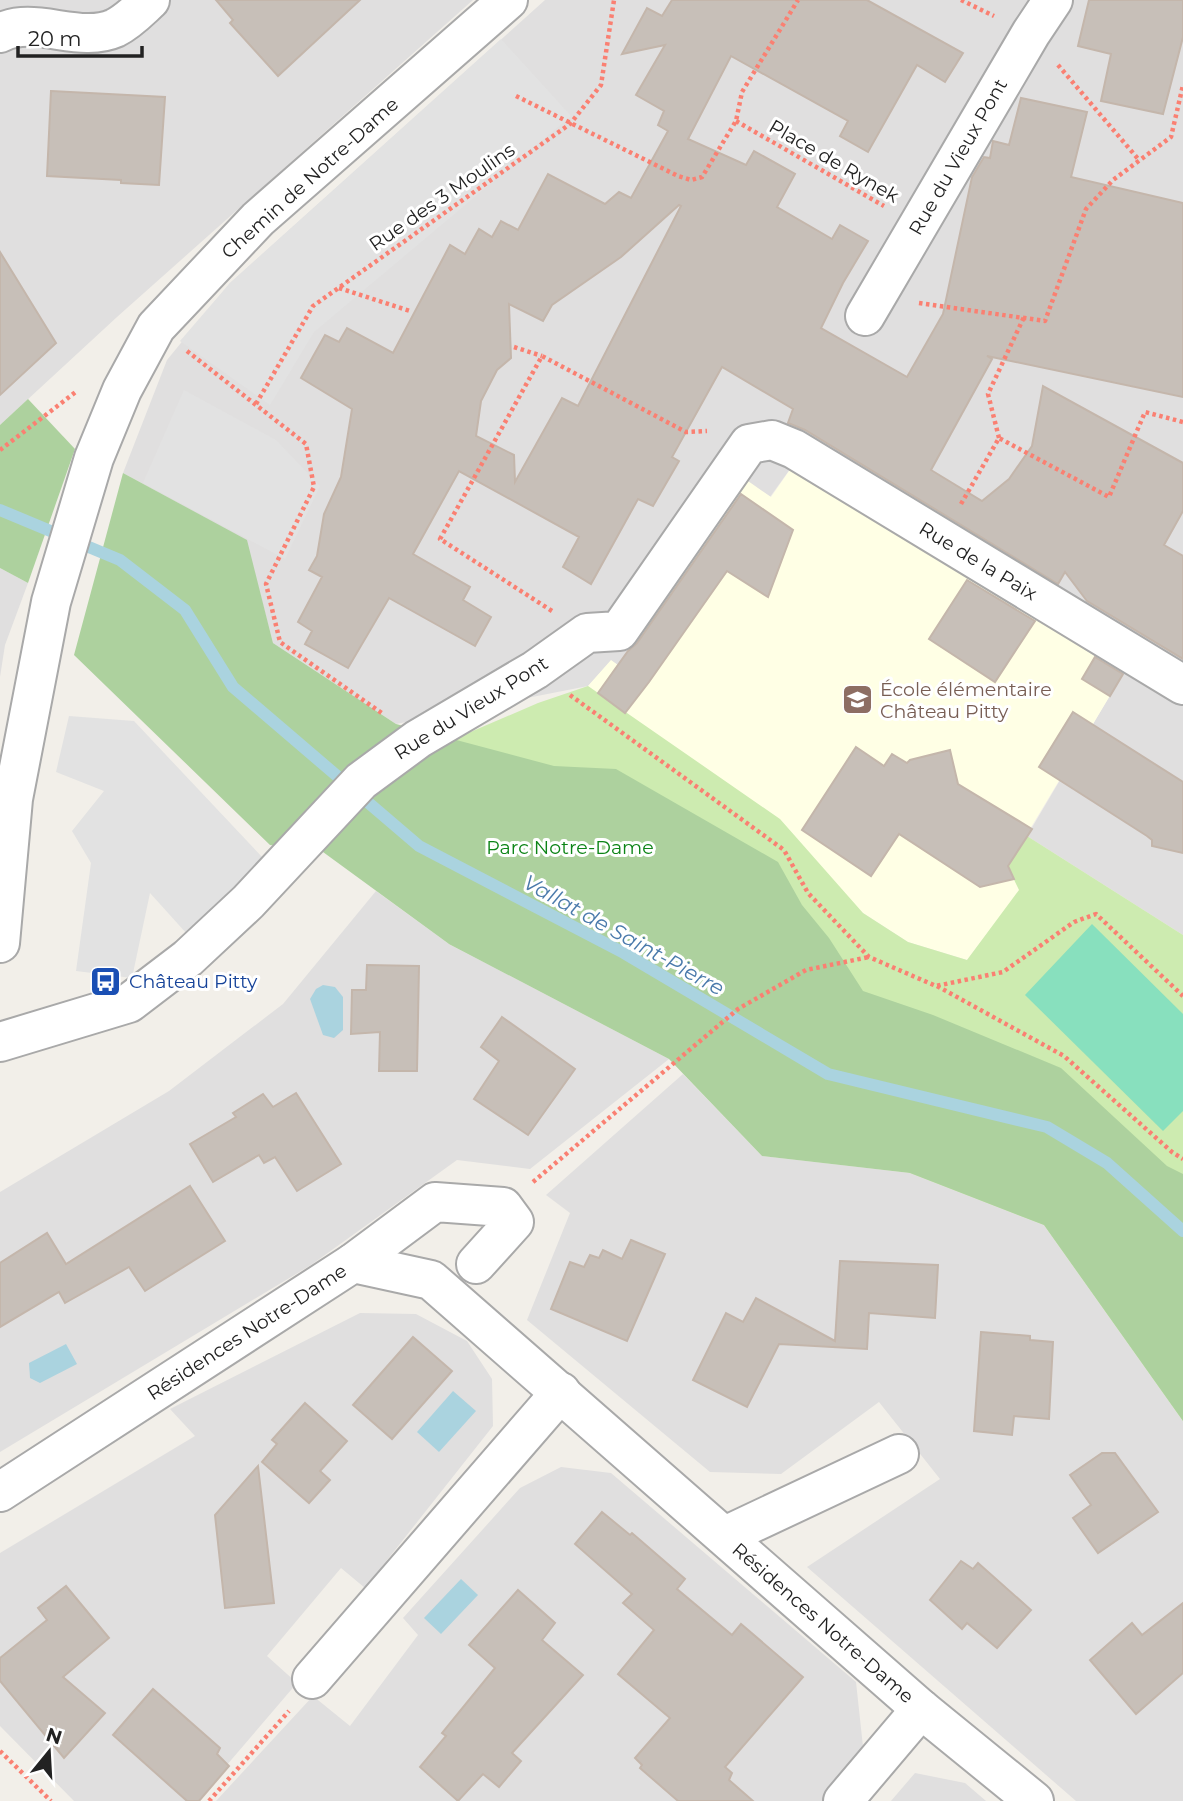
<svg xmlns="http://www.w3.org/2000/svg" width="1183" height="1801" font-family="Montserrat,sans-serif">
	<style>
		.residential { fill: #e0dfdf }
		.education { fill: #ffffe5 }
		.grass { fill: #cdebb0 }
		.forest { fill: #add19e }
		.pitch { fill: #88e0be }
		.parking { fill: #e2e2e2 }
		.water { fill: #aad3df }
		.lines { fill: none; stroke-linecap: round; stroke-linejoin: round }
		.stream { stroke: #aad3df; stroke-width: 12 }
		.building { fill: #c7bfb8; stroke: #c4b6ab; stroke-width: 2; fill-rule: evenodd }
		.minor-casing { stroke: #a9a9a9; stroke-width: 42 }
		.path { stroke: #fa8072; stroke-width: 4.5; stroke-dasharray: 3.5 3.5; stroke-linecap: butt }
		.minor { stroke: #fff; stroke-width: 38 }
		.labels { text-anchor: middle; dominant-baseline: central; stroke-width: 6; stroke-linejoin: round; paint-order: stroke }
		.street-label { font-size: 19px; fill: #222; stroke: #fff }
		.education-label { font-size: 19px; fill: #785e54; stroke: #fff; text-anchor: start }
		.park-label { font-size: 19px; fill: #0c8416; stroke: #fff }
		.transit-label { font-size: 19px; fill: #164399; stroke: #fff; text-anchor: start }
		.water-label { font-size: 21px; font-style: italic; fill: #4a7aab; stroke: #fff }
	</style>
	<rect width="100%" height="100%" fill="#f2efe9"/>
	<!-- residential -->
	<g class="residential">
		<polygon points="0,0 473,0 117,317 0,425"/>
		<polygon points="545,0 1183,0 1183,935 1027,836 1122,675 793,465 770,497 748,482 618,665 611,661 588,686 396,724 273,643 246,540 123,473 167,360 230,283"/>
		<polygon points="0,568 28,583 5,645 0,677"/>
		<polygon points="376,891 449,944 669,1059 530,1169 457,1160 311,1265 0,1452 0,1192 169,1091 283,1004"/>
		<polygon points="683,1074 762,1156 910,1173 1044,1225 1183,1421 1183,1801 1076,1801 807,1567 940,1479 879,1402 781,1474 710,1472 527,1320 570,1213 546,1195"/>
		<polygon points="360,1313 416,1314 467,1341 492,1379 493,1426 365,1588 341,1568 267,1656 297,1683 196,1801 74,1801 0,1726 0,1553 195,1436 170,1409"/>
		<polygon points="561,1467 611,1473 856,1682 864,1756 825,1801 216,1801 313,1696 350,1726 418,1635 403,1618 520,1488"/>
		<polygon points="915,1773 965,1783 986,1801 891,1801"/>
	</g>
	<!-- education -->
	<polygon class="education" points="794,464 1123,674 1009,864 1020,890 967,960 908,942 863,913 625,713 588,686 611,660 618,665 748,481 771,497"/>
	<!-- grass -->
	<polygon class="grass" points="588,686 780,819 863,913 908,942 967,960 1019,890 1007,865 1027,836 1183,935 1183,1421 1044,1225 910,1173 449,944 417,755 538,703"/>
	<!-- forest -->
	<g class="forest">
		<polygon points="28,399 75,449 28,583 0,568 0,425"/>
		<polygon points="123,473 247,540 273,643 396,724 554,766 616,769 778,862 802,905 829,938 863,991 933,1015 1061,1068 1167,1166 1183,1174 1183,1421 1044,1225 910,1173 762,1156 669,1059 449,944 323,852 270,845 74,655"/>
	</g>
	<!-- pitch -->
	<polygon class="pitch" points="1092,924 1183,1014 1183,1111 1163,1131 1025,995"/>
	<!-- parking -->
	<g class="parking">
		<polygon points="501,39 571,116 314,332 270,405 180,341 230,283"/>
		<polygon points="184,390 276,440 320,486 285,559 143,483"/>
		<polygon points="69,716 134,721 263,858 187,934 150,893 132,978 76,971 91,863 72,831 104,791 56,772"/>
	</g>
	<!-- water -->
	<g class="water">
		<polygon points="323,985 335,987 343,997 343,1030 334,1038 323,1035 310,999 316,989"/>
		<polygon points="66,1344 77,1364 40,1383 30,1378 29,1363"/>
		<polygon points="453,1391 476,1411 439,1452 417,1432"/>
		<polygon points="461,1579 478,1595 441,1634 424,1618"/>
	</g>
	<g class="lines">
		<!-- stream -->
		<polyline class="stream" points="0,510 120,560 185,610 233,687 419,846 624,953 828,1074 1047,1127 1107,1163 1183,1231"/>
	</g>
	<!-- building -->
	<g class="building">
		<polygon points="216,0 360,0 278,76 230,23 233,20"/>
		<path d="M672 0H867L963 53 945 82 917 65 868 152 840 136 848 121 731 56 688 139 746 165 754 151 795 174 777 207 832 239 840 225 868 241 843 283 821 328 907 377 943 314 972 177 984 157 990 158 993 141 1009 145 1021 98 1087 112 1071 177 1183 203V397L987 356 992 359 931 470 982 501 1009 479 1032 446 1043 386 1183 463V511L1164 545 1183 556V659L1087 601 1065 572 1058 584 805 430 788 423 793 409 722 367 672 457 679 461 653 506 638 499 591 584 563 567 579 537 459 471 413 554 470 587 463 600 491 617 475 646 389 598 348 668 305 644 312 631 298 622 322 577 309 570 317 556 324 514 341 477 352 409 301 378 325 335 339 342 347 328 393 353 450 245 465 254 479 229 492 237 501 221 518 230 548 174 605 204 619 192 631 198 668 131 658 125 664 111 636 95 665 45 622 54 647 8 662 16ZM679 205 681 206 578 406 562 398 515 482 514 455 476 436 481 401 497 370 511 358 509 304 543 321 552 305 621 257Z"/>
		<polygon points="1089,0 1183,0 1183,37 1163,114 1101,101 1111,54 1078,46"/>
		<polygon points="51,91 165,97 159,185 121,183 121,180 47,176"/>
		<polygon points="0,252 56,343 0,395"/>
		<polygon points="741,494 793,530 768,597 727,571 649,682 625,713 598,693 628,651 637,643"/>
		<polygon points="967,580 1035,621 995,682 929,639"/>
		<polygon points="1095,657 1123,674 1110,696 1082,679"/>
		<polygon points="1073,712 1183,782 1183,853 1152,846 1152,840 1147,836 1039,767"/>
		<polygon points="856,747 884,766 892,754 907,763 910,760 950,750 958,784 1032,829 1008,866 1014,879 980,887 899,834 871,876 802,830"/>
		<polygon points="367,965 419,966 417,1071 379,1071 380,1032 351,1034 352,990 366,990"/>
		<polygon points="502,1017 575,1069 528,1135 474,1099 499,1061 481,1047"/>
		<polygon points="296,1093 341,1164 297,1191 275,1157 264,1163 259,1155 213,1182 190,1144 236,1117 233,1113 263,1094 273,1107"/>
		<polygon points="190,1186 225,1241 145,1291 129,1267 65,1303 59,1292 0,1327 0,1263 47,1233 66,1264"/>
		<polygon points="631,1240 665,1254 627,1341 551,1309 570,1262 584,1267 590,1255 599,1258 603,1250 622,1259"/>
		<polygon points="840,1261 938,1265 935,1318 869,1313 867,1349 779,1344 747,1407 693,1380 726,1313 743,1322 756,1298 835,1341"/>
		<polygon points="981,1332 1030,1336 1030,1340 1053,1342 1049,1419 1014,1416 1012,1435 974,1431"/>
		<polygon points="413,1337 452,1371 392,1439 353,1405"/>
		<polygon points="305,1403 347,1441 320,1471 330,1480 309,1503 262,1462 277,1444 272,1440"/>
		<polygon points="1102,1453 1115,1453 1158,1512 1098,1553 1073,1518 1091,1505 1070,1475"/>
		<polygon points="258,1466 274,1603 225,1608 215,1515"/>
		<polygon points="602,1512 630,1535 632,1533 685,1579 677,1589 732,1635 741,1624 803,1677 725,1767 732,1773 729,1780 753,1801 678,1801 640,1768 642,1765 635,1758 670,1718 618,1674 654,1630 623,1603 632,1594 575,1544"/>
		<polygon points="961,1561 973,1569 978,1563 1031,1610 997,1648 967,1623 962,1629 930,1600"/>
		<polygon points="66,1586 109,1638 63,1677 105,1713 64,1758 0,1681 0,1658 47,1620 38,1608"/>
		<polygon points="518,1590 555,1623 542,1640 583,1675 512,1753 521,1761 499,1787 483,1774 458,1801 420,1767 446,1736 442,1733 495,1668 469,1645"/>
		<polygon points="1183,1603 1183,1673 1136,1714 1090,1660 1132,1623 1142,1635"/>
		<polygon points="153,1689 220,1748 217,1754 229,1766 199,1801 187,1801 113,1735"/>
	</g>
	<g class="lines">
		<defs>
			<g id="minor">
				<path d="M0 33C34 15 79 44 115 28 129 21 139 10 150 0"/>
				<polyline points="865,316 1031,33 1053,0"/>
				<polyline points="0,943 13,799 51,602 94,458 122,390 156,327 258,219 508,0"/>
				<polyline points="0,1042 129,1003 188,958 248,902 361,781 418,739 535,670 587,633 619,631 749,444 772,440 794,449 1183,685"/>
				<polyline points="353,1263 435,1202 503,1207 514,1222 476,1264"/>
				<polyline points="0,1492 353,1263 431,1280 921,1709 1034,1801"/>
				<polyline points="725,1536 899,1454"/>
				<polyline points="312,1679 561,1392"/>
				<polyline points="843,1801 921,1709"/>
			</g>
		</defs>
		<!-- minor casing -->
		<use href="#minor" class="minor-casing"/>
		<!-- path -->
		<g class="path">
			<polyline points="961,0 994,16"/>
			<polyline points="1058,65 1139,160"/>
			<polyline points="516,96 678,176 691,180 702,177 736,121 742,92 798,0"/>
			<polyline points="736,121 884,206"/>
			<polyline points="339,288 410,311"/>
			<polyline points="919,303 1045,321 1086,209 1113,180 1171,137 1183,85"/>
			<polyline points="514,347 542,356"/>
			<polyline points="187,351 306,444 314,487 266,584 280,642 383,714"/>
			<polyline points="256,404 313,306 570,124 601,85 614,0"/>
			<polyline points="999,438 988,394 1024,317"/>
			<polyline points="0,450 77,391"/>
			<polyline points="961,504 999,438 1109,497 1145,412 1183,422"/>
			<polyline points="552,611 440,539 542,356 686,432 707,431"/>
			<polyline points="570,695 784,850 808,893 869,957 936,986 1003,972 1074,922 1096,914 1183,996"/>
			<polyline points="937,986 1064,1056 1172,1152 1183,1159"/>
			<polyline points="533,1182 738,1009 806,970 869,957"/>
			<polyline points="0,1751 51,1801"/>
			<polyline points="209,1801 289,1711"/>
		</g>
		<!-- minor -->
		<use href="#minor" class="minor"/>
	</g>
	<!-- icons -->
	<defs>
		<symbol id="school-square" viewBox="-11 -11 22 22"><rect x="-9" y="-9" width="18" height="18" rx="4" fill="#8d6e63" stroke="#fff"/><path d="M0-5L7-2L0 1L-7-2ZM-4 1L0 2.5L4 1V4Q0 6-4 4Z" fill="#fff"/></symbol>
		<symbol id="bus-square" viewBox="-11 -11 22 22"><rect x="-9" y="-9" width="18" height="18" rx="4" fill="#1a4fb4" stroke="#fff"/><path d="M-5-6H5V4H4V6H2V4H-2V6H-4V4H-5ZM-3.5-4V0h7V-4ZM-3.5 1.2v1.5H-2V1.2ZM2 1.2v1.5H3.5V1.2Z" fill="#fff"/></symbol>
	</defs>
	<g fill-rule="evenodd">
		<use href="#school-square" x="840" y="682" width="35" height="35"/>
		<use href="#bus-square" x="88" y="964" width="35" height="35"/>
	</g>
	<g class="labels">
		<!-- street labels -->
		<g class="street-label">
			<text transform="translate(958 157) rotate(-60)">Rue du Vieux Pont</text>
			<text transform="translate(834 161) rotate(30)">Place de Rynek</text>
			<text transform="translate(310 178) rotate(-42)">Chemin de Notre-Dame</text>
			<text transform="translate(442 197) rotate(-35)">Rue des 3 Moulins</text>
			<text transform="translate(978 561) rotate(31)">Rue de la Paix</text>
			<text transform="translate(471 708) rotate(-32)">Rue du Vieux Pont</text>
			<text transform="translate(247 1332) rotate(-33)">Résidences Notre-Dame</text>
			<text transform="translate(823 1623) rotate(41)">Résidences Notre-Dame</text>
		</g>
		<!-- education labels -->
		<g class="education-label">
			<text x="880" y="689">École élémentaire<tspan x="880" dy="22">Château Pitty</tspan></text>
		</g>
		<!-- park labels -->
		<g class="park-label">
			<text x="570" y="847">Parc Notre-Dame</text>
		</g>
		<!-- transit labels -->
		<g class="transit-label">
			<text x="129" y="981">Château Pitty</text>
		</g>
		<!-- water labels -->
		<g class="water-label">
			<text transform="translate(624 935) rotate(29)">Vallat de Saint-Pierre</text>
		</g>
	</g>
	<!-- north arrow -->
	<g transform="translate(49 1752) rotate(18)" stroke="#ffffff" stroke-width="5" paint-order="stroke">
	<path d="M0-5L12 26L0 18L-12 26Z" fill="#222222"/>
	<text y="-10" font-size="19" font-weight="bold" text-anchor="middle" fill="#222222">N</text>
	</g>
	<!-- scale -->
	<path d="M18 46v10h124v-10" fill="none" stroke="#222222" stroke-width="3.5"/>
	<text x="28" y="46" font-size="21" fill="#222222" stroke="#ffffff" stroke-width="5" paint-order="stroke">20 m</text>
</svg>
